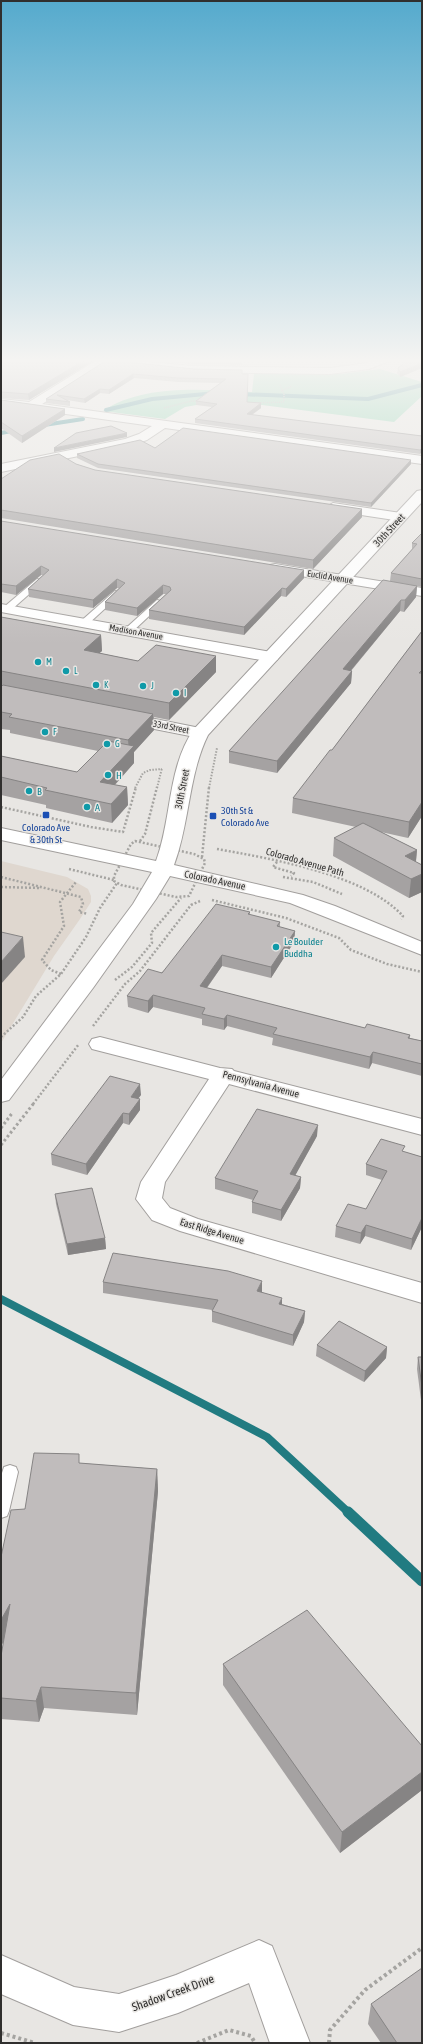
<svg xmlns="http://www.w3.org/2000/svg" width="423" height="2044" font-family="'Asap Condensed',sans-serif">
	<style>
		.built { fill: #dfd7cf }
		.green { fill: #7dcea8 }
		.lines { fill: none; stroke-linecap: round; stroke-linejoin: round }
		.stream-far2 { stroke: #217b81; stroke-width: 4 }
		.stream-far1 { stroke: #217b81; stroke-width: 8 }
		.stream { stroke: #217b81; stroke-width: 11 }
		.service-casing { stroke: #a29f9d; stroke-width: 2 }
		.minor-casing { stroke: #a29f9d; stroke-width: 2 }
		.secondary-casing { stroke: #a29f9d; stroke-width: 2 }
		.path-far4 { stroke: #a5a4a1; stroke-width: 1.5; stroke-dasharray: 1 1; stroke-linecap: butt }
		.path-far3 { stroke: #a5a4a1; stroke-width: 2; stroke-dasharray: 1.5 1.5; stroke-linecap: butt }
		.path-far2 { stroke: #a5a4a1; stroke-width: 2.5; stroke-dasharray: 2 2; stroke-linecap: butt }
		.path-far1 { stroke: #a5a4a1; stroke-width: 3; stroke-dasharray: 2.5 2.5; stroke-linecap: butt }
		.path { stroke: #a5a4a1; stroke-width: 4; stroke-dasharray: 3 3; stroke-linecap: butt }
		.service { fill: #fff; fill-rule: evenodd }
		.minor { fill: #fff; fill-rule: evenodd }
		.secondary { fill: #fff; fill-rule: evenodd }
		.wall { fill: #a5a2a2 }
		.shaded-wall { fill: #868484 }
		.building { fill: #c0bcbc; stroke: #868484 }
		.culture-dot { fill: #0f9aa8; stroke: #e8e6e3; stroke-width: 1.5 }
		.transit-dot { fill: #1a4fb4; stroke: #e8e6e3; stroke-width: 1.5 }
		.labels { text-anchor: middle; dominant-baseline: central; stroke-width: 3; stroke-linejoin: round; paint-order: stroke }
		.far-street-label { font-size: 9px; fill: #302f2e; stroke: #e8e6e3 }
		.far-culture-label { font-size: 9px; fill: #0d838f; stroke: #e8e6e3; text-anchor: start }
		.street-label { font-size: 10px; fill: #302f2e; stroke: #e8e6e3 }
		.culture-label { font-size: 10px; fill: #0d838f; stroke: #e8e6e3; text-anchor: start }
		.transit-label { font-size: 10px; fill: #164399; stroke: #e8e6e3; text-anchor: start }
		.near-street-label { font-size: 12px; fill: #302f2e; stroke: #e8e6e3 }
	</style>
	<rect width="100%" height="100%" fill="#e8e6e3"/>
	<!-- built -->
	<polygon class="built" points="1,861 67,877 88,889 91,896 91,902 80,919 54,956 1,1043"/>
	<!-- green -->
	<path class="green" d="M380 369 422 382V396L394 422 262 405 208 403 185 407 165 419 103 411C145 383 204 390 252 392L254 374H341Z"/>
	<g class="lines">
		<!-- stream-far2 -->
		<g class="stream-far2">
			<polyline points="238,394 368,399 422,385"/>
			<polyline points="106,410 152,399 216,393"/>
			<polyline points="44,425 83,419"/>
			<polyline points="1,433 16,430"/>
		</g>
		<!-- stream-far1 -->
		<polyline class="stream-far1" points="1,1299 267,1437 349,1513"/>
		<!-- stream -->
		<polyline class="stream" points="348,1512 422,1581"/>
		<defs>
			<g id="service">
				<polygon points="37,579 44,581 10,611 4,611 4,607"/>
				<polygon points="115,591 122,593 87,625 81,625 81,621"/>
				<polygon points="157,600 164,602 131,633 125,633 125,629"/>
				<polygon points="10,1465 16,1467 18,1472 9,1511 7,1516 1,1518 1,1476 4,1467"/>
			</g>
			<g id="minor">
				<polygon points="100,358 194,366 330,368 367,363 380,358 393,358 392,360 369,369 330,374 194,372 107,363 42,404 422,456 422,464 165,428 147,440 132,445 1,472 1,464 125,439 139,434 152,426 1,405 1,399 29,402"/>
				<polygon points="333,503 401,513 408,517 401,521 328,510 326,507"/>
				<polygon points="275,564 422,588 422,596 270,571 268,568 270,565"/>
				<polygon points="1,604 271,652 277,654 279,657 277,660 271,662 1,612"/>
				<polygon points="125,713 200,728 206,729 209,733 206,737 200,738 119,722 117,718 119,714"/>
				<polygon points="100,1037 220,1068 232,1069 234,1071 422,1119 422,1135 229,1084 165,1182 162,1198 170,1208 198,1219 422,1283 422,1303 180,1231 152,1220 136,1199 141,1182 209,1079 92,1049 89,1044 92,1039"/>
				<polygon points="259,1940 272,1946 310,2043 270,2043 249,1983 178,2013 119,2032 73,2025 1,1994 1,1955 74,1987 119,1994 176,1975"/>
			</g>
			<path id="secondary" d="M422 490V502L208 735C188 776 190 822 174 865L303 895 335 906 422 942V955L290 903 170 876 156 899 93 988 9 1100 1 1102V1080L133 904 152 872 1 840V828L156 861C172 819 167 768 194 729L417 491Z"/>
		</defs>
		<!-- service casing -->
		<use href="#service" class="service-casing"/>
		<!-- minor casing -->
		<use href="#minor" class="minor-casing"/>
		<!-- secondary casing -->
		<use href="#secondary" class="secondary-casing"/>
		<!-- path-far4 -->
		<g class="path-far4">
			<polyline points="281,391 292,386"/>
			<polyline points="253,403 284,402 284,394 280,385"/>
			<polyline points="164,408 191,401 200,401"/>
		</g>
		<!-- path-far3 -->
		<g class="path-far3">
			<polyline points="135,788 143,773 150,770 162,769"/>
			<polyline points="157,788 162,768"/>
			<polyline points="209,788 217,748"/>
		</g>
		<!-- path-far2 -->
		<g class="path-far2">
			<polyline points="1,807 91,827 123,832 136,787"/>
			<polygon points="135,841 194,854 204,859 205,863 189,896 176,897 121,885 114,881 114,876 131,844"/>
			<polyline points="140,841 145,834 157,787"/>
			<path d="M217 849C272 859 364 874 403 916L401 919"/>
			<polyline points="202,857 209,787"/>
			<polyline points="277,862 273,867 294,873 291,876"/>
			<polyline points="69,869 114,880"/>
			<polyline points="1,877 81,897 83,904 79,912 88,914"/>
			<polyline points="283,877 313,882 342,894"/>
			<polyline points="1,887 40,888"/>
			<polyline points="212,900 286,918 339,938 351,950 387,964 422,972"/>
			<polyline points="61,974 51,970 42,960 64,926 60,902 76,882"/>
			<polyline points="115,980 132,967 152,943 151,933 181,898"/>
			<polyline points="93,1026 125,984 140,971 191,905 200,901"/>
			<polyline points="1,1037 23,1017 36,996 61,974 86,937 100,908 117,883"/>
			<polyline points="33,1104 79,1044"/>
		</g>
		<!-- path-far1 -->
		<g class="path-far1">
			<polyline points="1,1128 13,1112"/>
			<polyline points="1,1145 34,1103"/>
		</g>
		<!-- path -->
		<g class="path">
			<polyline points="1,2033 35,2043"/>
			<polyline points="197,2043 229,2030 251,2036 255,2043"/>
			<polyline points="329,2043 330,2030 365,1990 422,1948"/>
		</g>
		<!-- service -->
		<use href="#service" class="service"/>
		<!-- minor -->
		<use href="#minor" class="minor"/>
		<!-- secondary -->
		<use href="#secondary" class="secondary"/>
	</g>
	<!-- wall -->
	<g class="wall">
		<polygon points="1,358 98,358 29,400 1,398"/>
		<polygon points="114,358 242,358 242,365 194,364"/>
		<polygon points="292,358 364,358 359,362 292,362"/>
		<polygon points="422,358 422,368 400,377 397,373 398,368"/>
		<polygon points="107,360 242,374 247,402 261,403 261,408 252,415 422,436 420,454 195,423 195,419 212,407 196,405 196,401 221,383 178,382 134,378 109,394 100,393 85,403 67,400 70,402 70,406 46,403 46,399"/>
		<polygon points="1,400 65,409 65,415 22,443 1,428"/>
		<polygon points="155,448 411,464 371,507 98,468 77,458 77,454"/>
		<polygon points="76,464 95,470 362,517 313,569 1,518 1,479"/>
		<polygon points="1,521 304,578 286,597 281,596 244,635 149,619 149,610 166,594 163,594 137,616 105,610 105,602 119,588 117,588 93,608 29,597 28,589 43,575 41,575 16,595 1,592"/>
		<polygon points="422,533 422,587 417,586 416,597 404,612 400,611 351,671 352,671 351,683 277,773 229,763 229,751 390,581 391,573 412,549 412,543"/>
		<polygon points="1,617 101,635 102,651 99,653 138,661 216,656 216,672 169,720 154,717 154,730 134,752 134,763 115,785 127,787 128,805 112,823 46,808 46,805 1,795 1,756 77,772 98,751 10,733 10,730 1,729"/>
		<polygon points="422,631 422,816 408,838 381,832 417,850 416,862 422,865 422,892 409,898 333,856 334,838 356,827 292,813 293,798 332,750"/>
		<polygon points="250,912 250,915 280,922 280,927 295,931 294,942 271,978 222,966 207,988 365,1028 410,1035 410,1038 422,1041 422,1076 372,1063 369,1069 272,1045 273,1038 227,1026 224,1030 202,1025 202,1019 153,1007 148,1013 128,1007 127,996"/>
		<polygon points="141,1095 138,1099 140,1099 140,1110 129,1125 123,1123 87,1175 52,1165 51,1154"/>
		<polygon points="317,1136 295,1175 301,1177 300,1188 281,1221 252,1213 252,1202 253,1200 215,1189 215,1178"/>
		<polygon points="405,1152 422,1157 422,1227 411,1250 365,1236 360,1244 335,1237 336,1226 366,1209 382,1180 366,1175 366,1164"/>
		<polygon points="55,1194 105,1238 106,1249 68,1255 56,1204"/>
		<polygon points="103,1282 262,1292 282,1304 305,1311 304,1322 293,1346 212,1322 212,1310 103,1293"/>
		<polygon points="317,1345 387,1347 386,1358 364,1382 316,1356"/>
		<polygon points="418,1357 422,1357 422,1408 417,1369"/>
		<polygon points="79,1463 157,1469 158,1491 137,1715 44,1708 39,1722 1,1719 1,1656 4,1641 1,1646 1,1557 25,1509"/>
		<polygon points="223,1664 422,1746 422,1790 340,1853 223,1685"/>
		<polygon points="371,2004 422,2043 381,2043 368,2024"/>
	</g>
	<!-- shaded-wall -->
	<g class="shaded-wall">
		<polygon points="88,358 98,358 29,400 28,394"/>
		<polygon points="359,358 364,358 359,362"/>
		<polygon points="422,363 422,368 400,377 400,372"/>
		<polygon points="133,374 134,378 109,394 109,390"/>
		<polygon points="100,389 100,393 85,403 84,399"/>
		<polygon points="261,403 261,408 247,418 247,414"/>
		<polygon points="65,409 65,415 22,443 22,436"/>
		<polygon points="127,433 127,437 54,452 54,448"/>
		<polygon points="422,448 422,452 420,454 420,450"/>
		<polygon points="411,460 411,464 371,507 371,503"/>
		<polygon points="362,509 362,517 313,569 313,560"/>
		<polygon points="41,566 41,575 16,595 16,586"/>
		<polygon points="304,570 304,578 286,597 286,589"/>
		<polygon points="117,579 117,588 93,608 93,600"/>
		<polygon points="163,585 163,594 137,616 137,608"/>
		<polygon points="417,586 416,597 404,612 405,600"/>
		<polygon points="282,588 281,596 244,635 244,627"/>
		<polygon points="401,600 400,611 342,681 343,669"/>
		<polygon points="101,635 102,651 84,666 84,650"/>
		<polygon points="216,656 216,672 169,720 169,703"/>
		<polygon points="352,671 351,683 277,773 277,761"/>
		<polygon points="153,714 154,730 134,752 134,763 101,800 100,782 129,751 128,740"/>
		<polygon points="127,787 128,805 112,823 111,804"/>
		<polygon points="422,802 422,816 408,838 409,822"/>
		<polygon points="417,850 415,869 405,856"/>
		<polygon points="422,874 422,892 409,898 411,879"/>
		<polygon points="295,931 294,942 271,978 271,967"/>
		<polygon points="23,937 25,957 1,984 1,962"/>
		<polygon points="222,955 222,966 200,997 200,986"/>
		<polygon points="153,995 153,1007 148,1013 148,1001"/>
		<polygon points="227,1015 227,1026 224,1030 224,1019"/>
		<polygon points="373,1052 372,1063 369,1069 370,1057"/>
		<polygon points="140,1084 141,1095 131,1107 131,1097"/>
		<polygon points="140,1099 140,1110 129,1125 129,1114"/>
		<polygon points="123,1113 123,1123 87,1175 86,1164"/>
		<polygon points="318,1125 317,1136 290,1185 290,1174"/>
		<polygon points="301,1177 300,1188 281,1221 281,1210"/>
		<polygon points="422,1218 422,1227 411,1250 412,1239"/>
		<polygon points="366,1225 365,1236 360,1244 361,1233"/>
		<polygon points="105,1238 106,1249 68,1255 67,1244"/>
		<polygon points="262,1281 262,1292 257,1302 257,1291"/>
		<polygon points="282,1298 282,1310 279,1304"/>
		<polygon points="305,1311 304,1322 293,1346 293,1335"/>
		<polygon points="387,1347 386,1358 364,1382 365,1371"/>
		<polygon points="157,1469 158,1491 137,1715 136,1693"/>
		<polygon points="10,1604 13,1626 1,1646 1,1620"/>
		<polygon points="41,1687 44,1708 39,1722 36,1701"/>
		<polygon points="422,1772 422,1790 340,1853 342,1832"/>
	</g>
	<!-- building -->
	<g class="building">
		<polygon points="1,358 88,358 28,394 1,392"/>
		<polygon points="186,358 242,358 242,359 194,358"/>
		<polygon points="410,358 422,358 422,363 400,372 398,368"/>
		<polygon points="107,360 194,369 242,370 242,374 248,374 247,402 261,403 247,414 422,436 422,448 420,450 195,419 217,404 196,401 226,379 178,378 133,374 109,390 100,389 84,399 57,395 70,402 46,399"/>
		<polygon points="1,400 65,409 22,436 1,422"/>
		<polygon points="111,426 127,433 54,448 76,433"/>
		<polygon points="183,428 411,460 371,503 98,464 77,454 140,440 155,448"/>
		<polygon points="59,454 76,464 95,470 362,509 313,560 1,510 1,479 30,460"/>
		<polygon points="1,521 304,570 286,589 282,588 244,627 149,610 171,590 170,587 163,585 137,608 105,602 125,583 117,579 93,600 28,589 49,570 41,566 16,586 1,584"/>
		<polygon points="422,533 422,579 391,573 417,544 412,543"/>
		<polygon points="383,580 417,586 405,600 401,600 343,669 352,671 277,761 229,751"/>
		<polygon points="1,617 101,635 84,650 138,661 156,645 216,656 169,703 1,671"/>
		<polygon points="422,631 422,670 419,673 422,673 422,802 409,822 293,798 330,750 332,750"/>
		<polygon points="3,685 153,714 128,740 9,717 12,714 1,712 1,687"/>
		<polygon points="108,741 134,746 100,782 127,787 111,804 45,790 47,788 1,777 1,756 77,772"/>
		<polygon points="363,823 417,850 405,856 422,865 422,874 411,879 334,838"/>
		<polygon points="216,904 250,912 248,914 280,922 277,926 295,931 271,967 222,955 200,986 365,1028 367,1024 410,1035 408,1038 422,1041 422,1064 373,1052 370,1057 273,1034 277,1028 227,1015 224,1019 202,1014 205,1008 153,995 148,1001 127,996 148,969 162,973"/>
		<polygon points="1,932 23,937 1,962"/>
		<polygon points="110,1076 140,1084 131,1097 140,1099 129,1114 123,1113 86,1164 51,1154"/>
		<polygon points="257,1109 318,1125 290,1174 301,1177 281,1210 252,1202 258,1191 215,1178"/>
		<polygon points="381,1139 405,1146 402,1151 422,1157 422,1218 412,1239 366,1225 361,1233 336,1226 348,1204 366,1209 387,1171 366,1164"/>
		<polygon points="92,1188 105,1238 67,1244 55,1194"/>
		<polygon points="113,1253 228,1271 262,1281 257,1291 282,1298 279,1304 305,1311 293,1335 212,1311 218,1300 103,1282"/>
		<polygon points="339,1321 387,1347 365,1371 317,1345"/>
		<polygon points="418,1357 422,1357 422,1387"/>
		<polygon points="34,1453 79,1454 79,1463 157,1469 136,1693 41,1687 36,1701 1,1698 1,1656 10,1604 1,1620 1,1557 11,1510 25,1509"/>
		<polygon points="307,1610 422,1746 422,1772 342,1832 223,1664"/>
		<polygon points="422,1968 422,2043 397,2043 371,2004"/>
	</g>
	<!-- sky -->
	<linearGradient id="sky" x2="0" y2="1"><stop stop-color="#55aacd"/><stop offset="0.56" stop-color="#f5f4f2"/><stop offset="1" stop-color="#f5f4f2" stop-opacity="0"/></linearGradient>
	<rect width="423" height="644" fill="url(#sky)"/>
	<!-- markers -->
	<g class="culture-dot">
		<circle cx="38" cy="662" r="4"/>
		<circle cx="66" cy="671" r="4"/>
		<circle cx="96" cy="685" r="4"/>
		<circle cx="143" cy="686" r="4"/>
		<circle cx="176" cy="693" r="4"/>
		<circle cx="45" cy="732" r="4"/>
		<circle cx="107" cy="744" r="4"/>
		<circle cx="108" cy="775" r="4"/>
		<circle cx="29" cy="791" r="4"/>
		<circle cx="87" cy="807" r="4"/>
		<circle cx="276" cy="947" r="4"/>
	</g>
	<g class="transit-dot">
		<rect x="42" y="811" width="8" height="8" rx="2"/>
		<rect x="209" y="812" width="8" height="8" rx="2"/>
	</g>
	<g class="labels">
		<!-- far-street labels -->
		<g class="far-street-label">
			<text transform="translate(330 577) rotate(9)">Euclid Avenue</text>
			<text transform="translate(136 632) rotate(10)">Madison Avenue</text>
			<text transform="translate(171 727) rotate(11)">33rd Street</text>
		</g>
		<!-- far-culture labels -->
		<g class="far-culture-label">
			<text x="46" y="662">M</text>
			<text x="74" y="671">L</text>
			<text x="104" y="685">K</text>
			<text x="151" y="686">J</text>
			<text x="184" y="693">I</text>
			<text x="53" y="732">F</text>
			<text x="115" y="744">G</text>
		</g>
		<!-- street labels -->
		<g class="street-label">
			<text transform="translate(389 530) rotate(-47)">30th Street</text>
			<text transform="translate(182 789) rotate(-79)">30th Street</text>
			<text transform="translate(305 862) rotate(16)">Colorado Avenue Path</text>
			<text transform="translate(215 880) rotate(12)">Colorado Avenue</text>
			<text transform="translate(261 1084) rotate(15)">Pennsylvania Avenue</text>
			<text transform="translate(212 1231) rotate(17)">East Ridge Avenue</text>
		</g>
		<!-- culture labels -->
		<g class="culture-label">
			<text x="116" y="775">H</text>
			<text x="37" y="791">B</text>
			<text x="95" y="807">A</text>
			<text x="284" y="941">Le Boulder<tspan x="284" dy="12">Buddha</tspan></text>
		</g>
		<!-- transit labels -->
		<g class="transit-label">
			<text x="221" y="810">30th St &amp;<tspan x="221" dy="12">Colorado Ave</tspan></text>
			<text x="46" y="827" text-anchor="middle">Colorado Ave<tspan x="46" dy="12">&amp; 30th St</tspan></text>
		</g>
		<!-- near-street labels -->
		<g class="near-street-label">
			<text transform="translate(173 1993) rotate(-20)">Shadow Creek Drive</text>
		</g>
	</g>
	<!-- border -->
	<rect width="423" height="2044" fill="none" stroke="#302f2e" stroke-width="4"/>
</svg>
